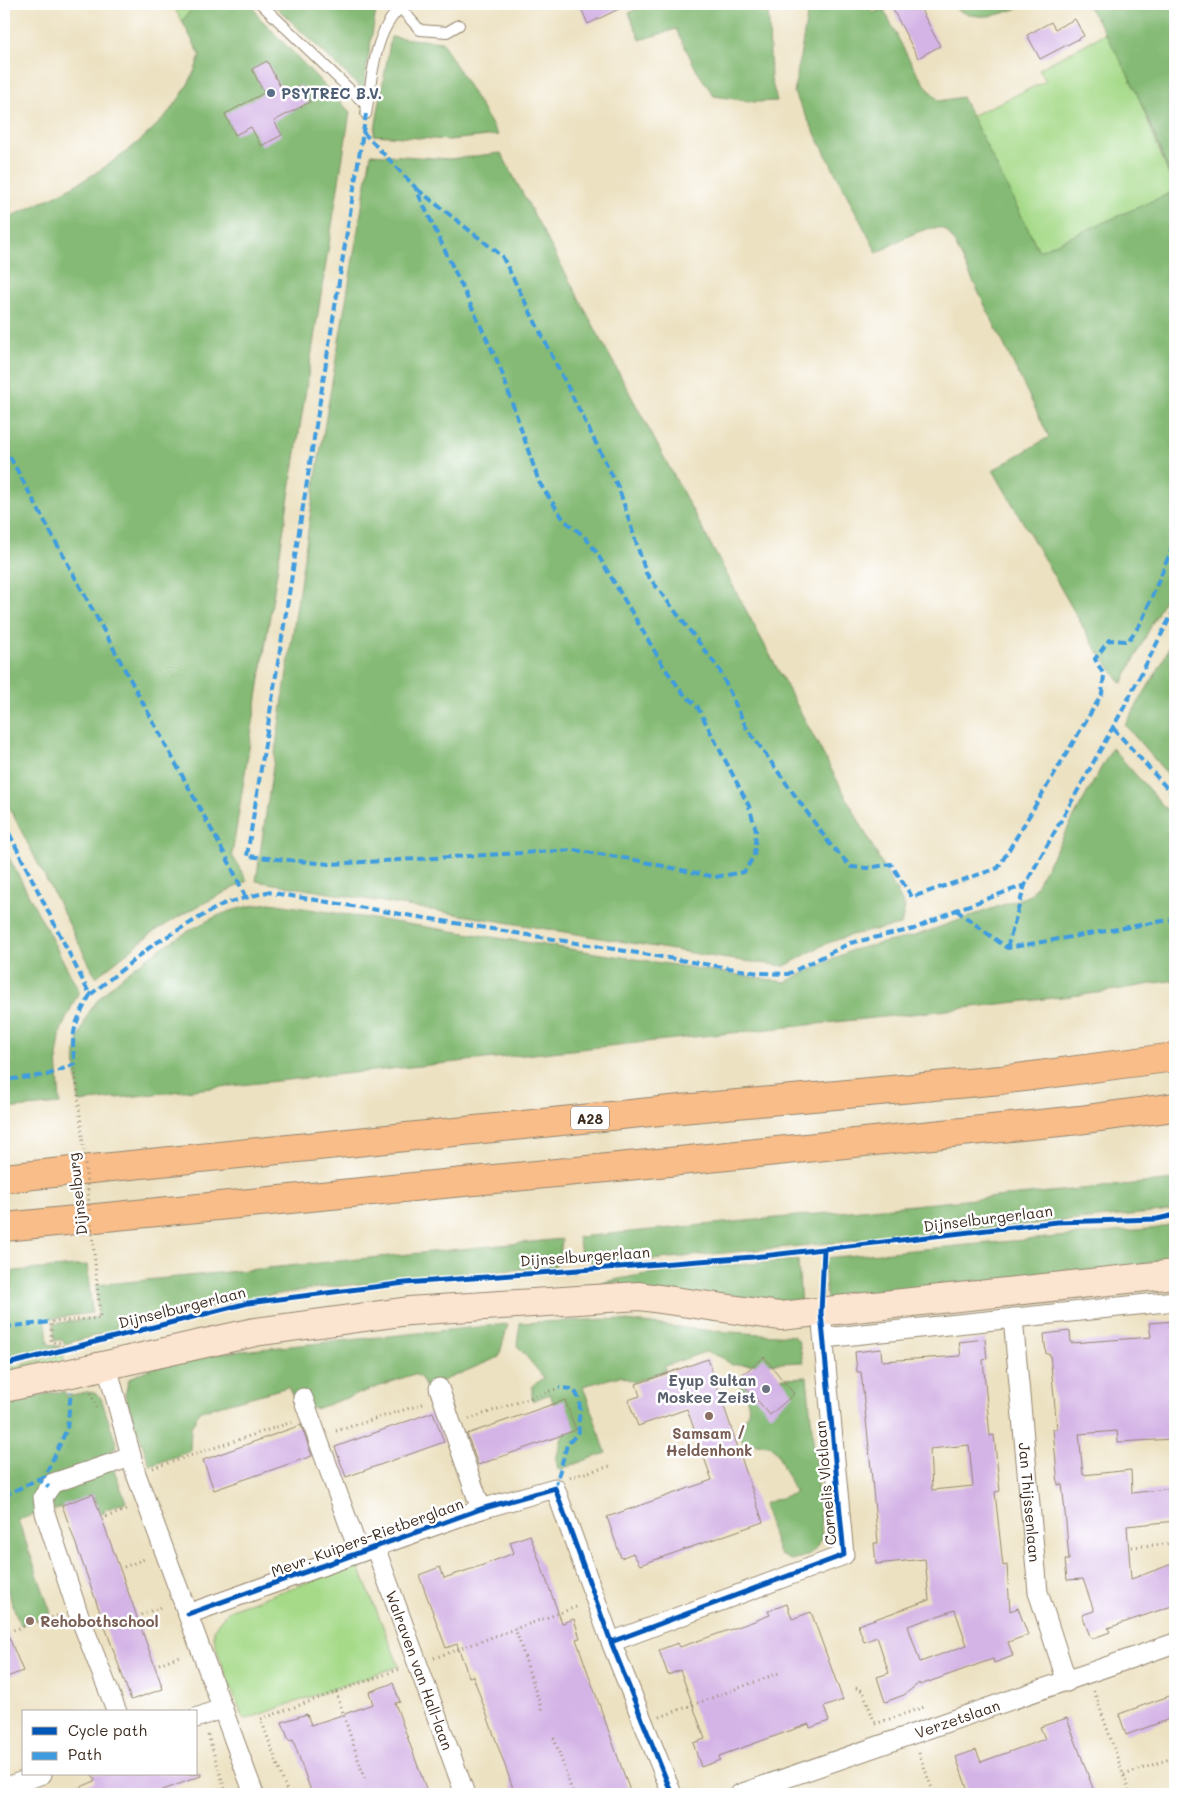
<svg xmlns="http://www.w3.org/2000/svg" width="1179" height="1798" font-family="Mali,sans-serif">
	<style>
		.green { fill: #a6da89; stroke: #708254 }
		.forest { fill: #84ba75; stroke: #60724a }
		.building { fill: #d4b4e6; fill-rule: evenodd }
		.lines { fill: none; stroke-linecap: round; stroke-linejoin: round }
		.lane-casing { stroke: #948670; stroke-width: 12 }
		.street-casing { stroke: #948670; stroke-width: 21 }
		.secondary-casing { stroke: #948670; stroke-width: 30 }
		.highway-casing { stroke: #948670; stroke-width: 30 }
		.path { stroke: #948670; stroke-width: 3; stroke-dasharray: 1 4; stroke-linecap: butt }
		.lane { stroke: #fff; stroke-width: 10 }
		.street { stroke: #fff; stroke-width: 19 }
		.secondary { stroke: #fce5d0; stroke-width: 28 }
		.highway { stroke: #f8bd89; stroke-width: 28 }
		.path-bridge { stroke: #948670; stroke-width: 3; stroke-dasharray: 1 4; stroke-linecap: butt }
		.quiet { stroke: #3f9ce0; stroke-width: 4; stroke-dasharray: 8 4; stroke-linecap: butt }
		.cycleway-casing { stroke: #fff; stroke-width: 8 }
		.cycleway { stroke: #0057b8; stroke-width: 5 }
		.service-dot { fill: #5c6f8a; stroke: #fff; stroke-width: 2 }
		.worship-dot { fill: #6b7280; stroke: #fff; stroke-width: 2 }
		.education-dot { fill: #8d6e63; stroke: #fff; stroke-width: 2 }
		.labels { text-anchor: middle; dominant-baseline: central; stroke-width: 5; stroke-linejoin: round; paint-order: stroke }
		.shield { fill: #fff; stroke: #766a62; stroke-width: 1 }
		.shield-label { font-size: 14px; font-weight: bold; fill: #3b2a1e }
		.service-label { font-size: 15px; font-weight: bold; fill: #4e5e75; stroke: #fff; text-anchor: start }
		.street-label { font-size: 15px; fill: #3b2a1e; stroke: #fff }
		.worship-label { font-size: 15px; font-weight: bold; fill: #5b616d; stroke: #fff; text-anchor: end }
		.education-label { font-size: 15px; font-weight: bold; fill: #785e54; stroke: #fff }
	</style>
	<rect width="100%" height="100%" fill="#fff"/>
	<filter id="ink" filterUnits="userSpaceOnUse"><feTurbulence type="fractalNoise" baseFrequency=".02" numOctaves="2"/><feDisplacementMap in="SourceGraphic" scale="10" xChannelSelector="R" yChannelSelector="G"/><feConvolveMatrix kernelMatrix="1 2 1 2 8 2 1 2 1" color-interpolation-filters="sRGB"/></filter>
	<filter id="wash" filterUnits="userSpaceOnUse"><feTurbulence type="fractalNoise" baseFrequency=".0096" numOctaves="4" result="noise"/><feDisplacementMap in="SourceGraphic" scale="20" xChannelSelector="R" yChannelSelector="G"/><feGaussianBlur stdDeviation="1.12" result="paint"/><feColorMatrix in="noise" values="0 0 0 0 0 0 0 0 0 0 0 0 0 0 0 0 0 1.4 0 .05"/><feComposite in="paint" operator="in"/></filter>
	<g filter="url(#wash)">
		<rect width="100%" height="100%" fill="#ece1c1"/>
		<!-- green -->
		<g class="green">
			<polygon points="172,4 196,4 182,21"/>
			<polygon points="1106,33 1132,80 1175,191 1039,251 971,116 1046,81 1039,69"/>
			<polygon points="63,1354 64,1362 4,1378 4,1369"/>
			<path d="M358 1565 399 1666 244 1720C238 1705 211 1643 214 1631 217 1622 224 1616 231 1609Z"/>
		</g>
		<!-- forest -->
		<g class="forest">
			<path d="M196 4H252L258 16 350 112 232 855 247 881 185 913 152 933 96 977 4 797V219C75 190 178 135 200 55L182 21Z"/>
			<polygon points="273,4 377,4 363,90"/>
			<polygon points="646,4 768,4 771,79 777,101 755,102 714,96 697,71 676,29 640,40 629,13"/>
			<path d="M809 4H867L873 13 883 8C899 38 914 76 939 101L962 97 1039 251 1175 191V578L1122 684 1094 646 993 470 1049 437 956 246C953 241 950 233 945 230 930 220 891 246 877 253L794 93Z"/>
			<path d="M948 4H1028C999 16 976 24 948 4Z"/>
			<path d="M1086 4H1175V189C1150 121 1128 64 1086 4Z"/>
			<polygon points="391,37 442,42 498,135 449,140 374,135"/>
			<polygon points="501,153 905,907 901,925 851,935 825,944 785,966 728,959 256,881 317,470 371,154 449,159"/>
			<polygon points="1175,633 1175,783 1125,725 1162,663"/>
			<path d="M1112 748 1175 819V980L1097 993 911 1014 79 1102C77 1079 72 1055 80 1034 83 1026 86 1016 91 1009 112 977 186 929 222 914 238 908 254 905 270 903L785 982 852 950 914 936 1031 895Z"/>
			<polygon points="4,848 79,991 61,1030 57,1057 60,1104 4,1109"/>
			<polygon points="1175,1180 1175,1209 1162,1212 616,1263 593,1263 582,1258 578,1237"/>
			<polygon points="1175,1223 1175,1258 1139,1265 827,1305 824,1258 1158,1228"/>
			<polygon points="562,1239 560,1258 555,1266 317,1288 260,1297 188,1311 64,1344 63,1340 55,1340 53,1324 98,1317 96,1285"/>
			<path d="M798 1260 801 1307 565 1294C634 1268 724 1267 798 1260Z"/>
			<polygon points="87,1265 92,1313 46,1319 48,1344 61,1347 4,1359 4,1272"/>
			<polygon points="608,1319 713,1331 794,1336 799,1342 803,1362 732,1365 721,1357 705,1352 665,1366 665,1371 634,1382 620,1376 583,1386 606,1453 558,1470 556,1459 564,1431 550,1394 532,1401 532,1386 544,1378 517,1345 520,1323"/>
			<path d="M508 1324 499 1357 426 1388 421 1378 414 1374 315 1409 296 1403 288 1387 200 1411 191 1427 190 1451 150 1466 125 1395 129 1379C151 1366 176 1360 201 1355Z"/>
			<path d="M807 1377 822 1535C818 1553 808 1555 792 1561L779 1554 763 1504 795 1493 776 1451 769 1445 743 1443 739 1430C754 1410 750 1398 735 1380Z"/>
			<polygon points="56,1392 65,1392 66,1396 87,1392 96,1393 101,1398 117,1446 108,1453 110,1458 58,1476 40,1512 18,1520 51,1613 20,1625 4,1581 4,1402"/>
			<polygon points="113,1467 126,1502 104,1510 105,1513 100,1514 93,1494 54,1510 50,1495"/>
		</g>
		<g id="blocks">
			<!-- building -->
			<g class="building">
				<polygon points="579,4 629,4 588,24"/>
				<polygon points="890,4 918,4 940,46 918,58"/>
				<polygon points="1075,19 1084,36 1040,59 1027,35 1051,22 1055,29"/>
				<polygon points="267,61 284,94 301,85 310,102 274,121 282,135 261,146 251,127 235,135 225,114 264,93 252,69"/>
				<polygon points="1175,1321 1175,1341 1173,1342 1175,1439 1118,1442 1117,1431 1079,1434 1083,1475 1131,1470 1132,1493 1175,1488 1175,1521 1127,1526 1131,1579 1175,1563 1175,1605 1108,1628 1110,1632 1091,1639 1082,1615 1094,1611 1083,1579 1067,1580 1065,1560 1069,1560 1066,1522 1062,1484 1058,1485 1053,1429 1057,1429 1050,1354 1046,1354 1044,1334 1070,1331 1071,1343 1151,1337 1149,1323"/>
				<path d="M985 1339 987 1359 983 1360 990 1436 994 1435 1000 1491 995 1492 1003 1566 1007 1565 1010 1611 1018 1608 1028 1635 1008 1642 1013 1656 994 1663 993 1659 920 1685 919 1683 904 1695 885 1702 877 1677 889 1673 877 1637 864 1642 858 1625 929 1600 925 1559 876 1564 874 1543H878L869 1448 861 1372H857L855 1352 881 1349 882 1361 961 1356 959 1342ZM969 1445 973 1486 932 1490 930 1449ZM955 1610 967 1645 920 1662 908 1626Z"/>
				<polygon points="764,1357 794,1394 770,1415 738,1378"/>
				<polygon points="708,1359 763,1522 640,1565 633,1553 621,1558 607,1517 712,1480 687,1409 638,1426 628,1400 640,1396 636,1384"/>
				<polygon points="565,1400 576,1430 478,1465 467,1434"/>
				<polygon points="433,1412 444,1442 346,1477 335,1447"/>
				<polygon points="301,1425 312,1456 214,1490 203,1460"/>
				<polygon points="93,1494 163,1689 131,1700 62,1505"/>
				<polygon points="530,1535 562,1623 574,1619 580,1638 576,1639 631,1794 515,1794 473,1676 469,1677 457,1644 446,1648 419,1575 440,1567 444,1578 483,1565 514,1553 510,1542"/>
				<polygon points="787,1604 792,1619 811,1612 843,1700 824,1707 829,1721 810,1728 809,1724 719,1756 720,1760 701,1767 693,1743 705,1739 680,1670 668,1675 659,1650 678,1643 680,1647 752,1622 770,1615 768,1611"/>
				<polygon points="4,1625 23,1671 4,1678"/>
				<polygon points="393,1683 400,1702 395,1703 428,1794 312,1794 293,1740 289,1741 282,1722 307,1714 311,1725 336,1717 373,1704 369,1692"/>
				<polygon points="1175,1694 1175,1717 1126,1735 1119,1714"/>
				<polygon points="1067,1718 1095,1794 969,1794 956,1757 976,1750 981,1762 1045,1739 1040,1727"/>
				<polygon points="92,1774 201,1774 201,1776 152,1794 64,1794 95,1781"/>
			</g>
		</g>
	</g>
	<g filter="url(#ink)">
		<use href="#blocks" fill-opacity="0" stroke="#948670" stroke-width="1"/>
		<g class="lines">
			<defs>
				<g id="lane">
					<polyline points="261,4 367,106"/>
					<polyline points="397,4 420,30 447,32 459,25"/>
					<path d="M366 114C372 79 374 24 406 4"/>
				</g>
				<g id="street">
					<path id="s1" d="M1013 1318 1038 1592 1067 1682"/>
					<polyline points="825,1338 1175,1301"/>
					<polyline points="107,1366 136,1474 254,1794"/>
					<polyline points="439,1388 481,1509"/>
					<polyline points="303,1398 359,1552"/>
					<path id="s2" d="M375 1547 465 1794"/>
					<polyline points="188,1614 481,1509 555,1488 611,1642 672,1794"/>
					<polyline points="611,1642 844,1555 821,1313"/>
					<polyline points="117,1712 77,1610 45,1513 43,1497 53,1483 131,1457"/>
					<polyline points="196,1718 223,1708"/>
					<polyline points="4,1788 42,1774"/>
					<path id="s3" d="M740 1794 1175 1643"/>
				</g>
				<polyline id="secondary" points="4,1388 255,1332 409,1311 639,1296 780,1316 1175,1274"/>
				<g id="highway">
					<polyline points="4,1178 670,1110 1001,1080 1175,1057"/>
					<polyline points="4,1227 689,1160 1079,1120 1175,1107"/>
				</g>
			</defs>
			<!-- lane casing -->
			<use href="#lane" class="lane-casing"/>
			<!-- street casing -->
			<use href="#street" class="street-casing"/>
			<!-- secondary casing -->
			<use href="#secondary" class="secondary-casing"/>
			<!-- highway casing -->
			<use href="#highway" class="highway-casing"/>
			<!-- path -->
			<g class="path">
				<polyline points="75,1064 77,1085"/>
				<polyline points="64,1351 61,1343 51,1342 51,1322 100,1318 99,1302"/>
				<polyline points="91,1393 96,1408"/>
				<polyline points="469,1419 559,1388"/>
				<polyline points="336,1431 426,1403"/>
				<polyline points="153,1468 292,1422"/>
				<polyline points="570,1477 611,1466"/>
				<polyline points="106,1517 129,1509"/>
				<polyline points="1132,1547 1175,1543"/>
				<polyline points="124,1567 147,1558"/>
				<polyline points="141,1615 164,1606"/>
				<polyline points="515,1628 542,1711"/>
				<polyline points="4,1633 60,1615"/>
				<polyline points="434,1658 579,1606"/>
				<polyline points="159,1664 182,1655"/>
				<polyline points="856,1688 863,1691 876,1726"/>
				<polyline points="1094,1691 1130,1794"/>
				<polyline points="336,1692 365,1780"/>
				<polyline points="660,1717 779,1673"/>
				<polyline points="875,1724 924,1707"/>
				<polyline points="208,1735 225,1789 210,1794"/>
				<polyline points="554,1738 573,1794"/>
				<polyline points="919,1753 934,1794"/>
				<polyline points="1124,1775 1175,1757"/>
				<polyline points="288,1794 261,1719 400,1669"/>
			</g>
			<!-- lane -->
			<use href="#lane" class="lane"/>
			<!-- street -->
			<use href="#street" class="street"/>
			<!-- secondary -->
			<use href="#secondary" class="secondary"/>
			<!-- highway -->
			<use href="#highway" class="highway"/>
			<!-- path-bridge -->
			<polyline class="path-bridge" points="77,1085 99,1302"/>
			<!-- quiet -->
			<g class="quiet">
				<polyline points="363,132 415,187 500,367 539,482 564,520 584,536 595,550 664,667 682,692 697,706 749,806 756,830 754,856 744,872 715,877 630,859 574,850 329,864 247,856 363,132 366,114"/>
				<polyline points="417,189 502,256 619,489 646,573 719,669 746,727 829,843 851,867 868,868 891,864 912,897 998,868 1102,694 1104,675 1095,659 1109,640 1128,641 1141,623 1175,541"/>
				<polyline points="4,446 230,864 246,898"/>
				<polyline points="1113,728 1175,797"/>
				<path d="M4 823 90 995C75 1023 70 1032 75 1064L47 1075 4 1080"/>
				<polyline points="956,910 1007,948 1175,919"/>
				<polyline points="1007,948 1025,885"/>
				<polyline points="90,995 154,944 223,904 267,892 759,973 788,974 850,943 914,929 956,910 1025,885 1122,711 1175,608"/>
				<polyline points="4,1327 51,1322"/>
				<polyline points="38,1479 45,1476 67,1429 71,1392"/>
				<path d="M555 1488 567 1445 579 1432C577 1415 585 1403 573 1389L559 1388"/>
				<polyline points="4,1496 38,1479 49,1487"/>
			</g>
			<defs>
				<g id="cycleway">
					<polyline points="4,1365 248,1303 405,1283 753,1257 1057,1222 1157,1219 1175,1215"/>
					<polyline points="188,1614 481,1509 555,1488 611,1642 672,1794"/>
					<polyline points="611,1642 844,1555 821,1313 824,1250"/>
				</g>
			</defs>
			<!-- cycleway casing -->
			<use href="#cycleway" class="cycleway-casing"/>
			<!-- cycleway -->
			<use href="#cycleway" class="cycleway"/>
		</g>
	</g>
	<!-- markers -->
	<circle class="service-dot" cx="271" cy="93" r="5"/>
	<circle class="worship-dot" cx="766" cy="1389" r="5"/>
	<g class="education-dot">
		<circle cx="709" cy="1416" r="5"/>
		<circle cx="30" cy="1621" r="5"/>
	</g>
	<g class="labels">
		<!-- shield labels -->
		<rect class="shield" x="571" y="1106.5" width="38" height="23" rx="4"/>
		<g class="shield-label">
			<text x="590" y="1118">A28</text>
		</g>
		<!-- service labels -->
		<g class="service-label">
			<text x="281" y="93">PSYTREC B.V.</text>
		</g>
		<!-- street labels -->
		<g class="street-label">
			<text transform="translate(77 1194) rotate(-96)">Dijnselburg</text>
			<text transform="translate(988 1218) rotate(-7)">Dijnselburgerlaan</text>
			<text transform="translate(585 1256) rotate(-4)">Dijnselburgerlaan</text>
			<text transform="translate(182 1307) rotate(-14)">Dijnselburgerlaan</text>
			<text transform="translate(825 1483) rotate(-95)">Cornelis Vlotlaan</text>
			<text stroke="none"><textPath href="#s1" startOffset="185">Jan Thijssenlaan</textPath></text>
			<text transform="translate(367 1537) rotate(-20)">Mevr. Kuipers-Rietberglaan</text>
			<text stroke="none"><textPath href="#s2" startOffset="131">Walraven van Hall-laan</textPath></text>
			<text stroke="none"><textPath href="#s3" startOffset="230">Verzetslaan</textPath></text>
		</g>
		<!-- worship labels -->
		<g class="worship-label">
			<text x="756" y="1380">Eyup Sultan<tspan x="756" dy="17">Moskee Zeist</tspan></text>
		</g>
		<!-- education labels -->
		<g class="education-label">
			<text x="709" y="1433">Samsam /<tspan x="709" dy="17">Heldenhonk</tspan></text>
			<text x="40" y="1621" text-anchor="start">Rehobothschool</text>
		</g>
	</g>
	<!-- margin -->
	<rect width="1179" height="1798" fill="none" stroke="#fff" stroke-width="20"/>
	<!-- legend -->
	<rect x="22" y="1710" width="175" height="65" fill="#ffffff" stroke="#b1aaa5"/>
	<rect x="32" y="1727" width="25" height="8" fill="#0057b8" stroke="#b1aaa5"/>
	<text x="68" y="1736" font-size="15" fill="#3b2a1e">Cycle path</text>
	<rect x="32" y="1752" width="25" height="8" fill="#3f9ce0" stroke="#b1aaa5"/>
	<text x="68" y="1760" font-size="15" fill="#3b2a1e">Path</text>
</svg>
